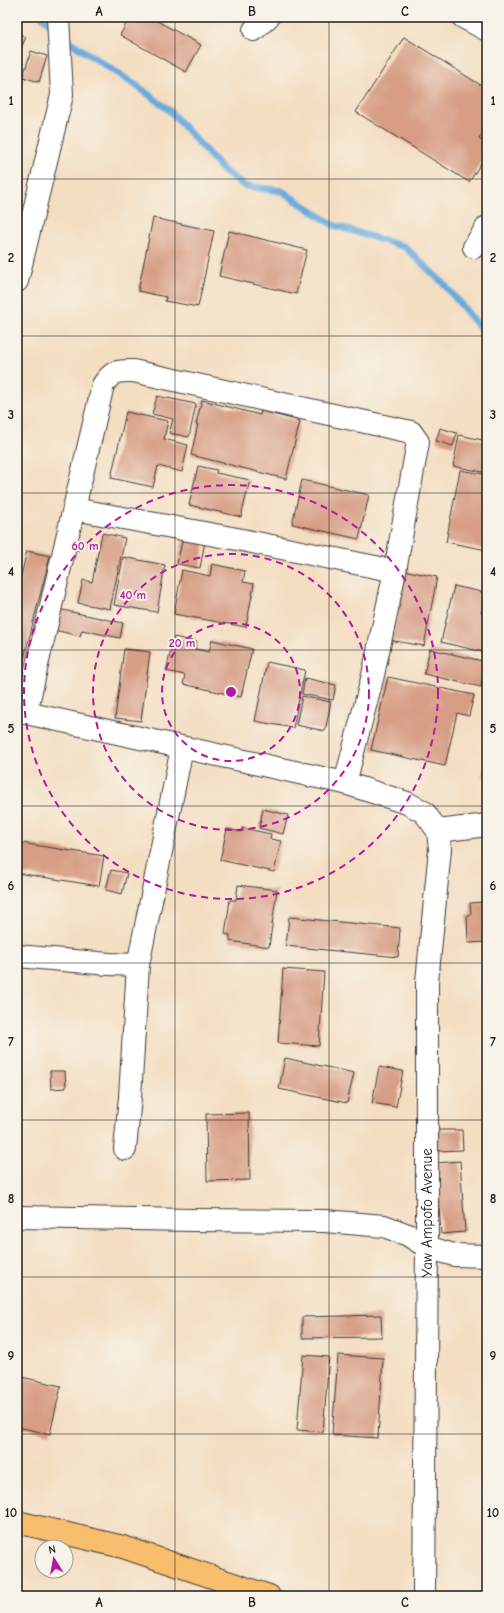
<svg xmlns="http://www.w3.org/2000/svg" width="504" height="1613" font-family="'Comic Neue',sans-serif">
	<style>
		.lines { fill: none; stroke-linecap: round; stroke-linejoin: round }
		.stream { stroke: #67aadc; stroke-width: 7 }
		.building { fill: #d79d85 }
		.minor-casing { stroke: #3c3935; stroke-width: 24 }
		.major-casing { stroke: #3c3935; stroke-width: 24 }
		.minor { stroke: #fff; stroke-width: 22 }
		.major { stroke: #f9be6d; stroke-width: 22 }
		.grid { fill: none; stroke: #1c1c1c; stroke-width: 1; stroke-opacity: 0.55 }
		.ring { fill: none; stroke: #b5179e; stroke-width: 2; stroke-dasharray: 7 5 }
		.labels { text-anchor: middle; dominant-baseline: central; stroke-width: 4; stroke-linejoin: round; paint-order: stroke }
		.street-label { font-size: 15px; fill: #1c1c1c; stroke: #f7f3e8 }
		.centre { fill: #b5179e; stroke: #f7f3e8; stroke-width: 2 }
		.ring-label { font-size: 12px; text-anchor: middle; font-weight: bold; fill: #b5179e; stroke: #f7f3e8; stroke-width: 4; stroke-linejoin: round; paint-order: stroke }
		.neatline { fill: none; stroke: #1c1c1c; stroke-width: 1.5 }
		.grid-label { font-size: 13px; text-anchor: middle; font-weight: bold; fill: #1c1c1c }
	</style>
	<rect width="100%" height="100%" fill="#f7f3e8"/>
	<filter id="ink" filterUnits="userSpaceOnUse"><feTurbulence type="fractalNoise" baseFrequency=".025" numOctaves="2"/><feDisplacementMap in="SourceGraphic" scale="8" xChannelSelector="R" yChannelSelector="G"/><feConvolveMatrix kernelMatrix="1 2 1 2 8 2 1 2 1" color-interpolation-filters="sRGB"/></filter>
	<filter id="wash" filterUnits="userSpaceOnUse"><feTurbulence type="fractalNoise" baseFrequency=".012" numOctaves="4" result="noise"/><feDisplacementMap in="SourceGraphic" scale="16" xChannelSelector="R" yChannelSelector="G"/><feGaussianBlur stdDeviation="0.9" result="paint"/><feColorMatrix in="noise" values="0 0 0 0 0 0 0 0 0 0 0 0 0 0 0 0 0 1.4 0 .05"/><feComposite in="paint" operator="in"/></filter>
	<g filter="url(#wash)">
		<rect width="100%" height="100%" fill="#f4dec2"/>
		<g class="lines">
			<!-- stream -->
			<g class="stream">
				<polyline points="43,17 54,28"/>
				<polyline points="64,38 140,88 169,110 224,171 245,186 282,191 333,225 405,247 443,283 487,336"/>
			</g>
		</g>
		<g id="blocks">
			<!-- building -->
			<g class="building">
				<polygon points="130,17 150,17 201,45 186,72 120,35"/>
				<polygon points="17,33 26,37 18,55 17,55"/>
				<polygon points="404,37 487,89 487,126 479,139 487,144 487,154 469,182 356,112"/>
				<polygon points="31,51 47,56 39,82 23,77"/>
				<polygon points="17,79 23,81 17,101"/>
				<polygon points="153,218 214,231 198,307 165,301 166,297 138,291"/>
				<polygon points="229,231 307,250 296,294 219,276"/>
				<polygon points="157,396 196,404 189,437 169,433 173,419 152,414"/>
				<polygon points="202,400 260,415 261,411 300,421 286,479 191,455 198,424 196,424"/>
				<polygon points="126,412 168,421 164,439 188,445 182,472 158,466 153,487 111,478"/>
				<polygon points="440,428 457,433 453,446 436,441"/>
				<polygon points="459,435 487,441 487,473 453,466"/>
				<polygon points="198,466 217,470 216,473 250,480 241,517 189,505"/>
				<polygon points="460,470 487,475 487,550 446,542"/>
				<polygon points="302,480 369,495 359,539 292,524"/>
				<polygon points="102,533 125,538 110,609 78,603 83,580 92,582"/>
				<polygon points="183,537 205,541 200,568 177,564"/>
				<polygon points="27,551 50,556 19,678 17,678 17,592"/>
				<polygon points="123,557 165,565 157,612 114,605"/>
				<polygon points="212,564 245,571 243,582 254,584 246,627 174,614 182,570 210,576"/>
				<polygon points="403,570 437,577 424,646 389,640"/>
				<polygon points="454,586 486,593 481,613 487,614 487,653 441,642"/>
				<polygon points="58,609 123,623 120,638 82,630 80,636 54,630"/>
				<polygon points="174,637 197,642 195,649 209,652 212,640 252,649 241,697 183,684 185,675 166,671"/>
				<polygon points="124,649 150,652 141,721 115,718"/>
				<polygon points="430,649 487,662 481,687 424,674"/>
				<polygon points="267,662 305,670 293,728 255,721"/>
				<polygon points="388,677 474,695 469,716 457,713 445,766 371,750"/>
				<polygon points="305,678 336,685 333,700 302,694"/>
				<polygon points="302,696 331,702 325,731 296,725"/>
				<polygon points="486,757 487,757 487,778 482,777"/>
				<polygon points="263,809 288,815 283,834 259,828"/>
				<polygon points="242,828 271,834 270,839 281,841 274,872 220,860 227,829 241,832"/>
				<polygon points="21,843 104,856 99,886 17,873"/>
				<polygon points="111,870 127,873 122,894 106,890"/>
				<polygon points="238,885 277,890 269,947 230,941 230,935 225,934 230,900 236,900"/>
				<polygon points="487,899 487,942 468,943 467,915 471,915 470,903 484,902 484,900"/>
				<polygon points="289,917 400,928 398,957 286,946"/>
				<polygon points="283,969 324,972 319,1046 278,1043"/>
				<polygon points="285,1058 354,1073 347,1103 279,1089"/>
				<polygon points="379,1067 403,1071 396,1107 372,1103"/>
				<polygon points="50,1071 65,1071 66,1088 51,1089"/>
				<polygon points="249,1113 250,1180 207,1181 206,1114"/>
				<polygon points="436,1130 462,1130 463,1150 436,1151"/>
				<polygon points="460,1161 465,1232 441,1234 436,1163"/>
				<polygon points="381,1315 382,1337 302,1338 302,1317"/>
				<polygon points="303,1355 329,1357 323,1432 297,1430"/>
				<polygon points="338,1355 383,1358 378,1438 332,1435"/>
				<polygon points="17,1376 61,1386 50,1434 17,1427"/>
			</g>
		</g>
	</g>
	<g filter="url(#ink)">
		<use href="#blocks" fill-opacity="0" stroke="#3c3935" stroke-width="1"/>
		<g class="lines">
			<defs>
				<g id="minor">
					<polyline points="463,17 487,30"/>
					<polyline points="254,30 268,17"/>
					<polyline points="474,247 487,227"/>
					<polyline points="17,281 62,95 58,17"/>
					<polyline points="74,509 237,539 395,571"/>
					<polyline points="17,711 345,783 407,803 424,812 438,831"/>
					<path d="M26 712 103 385C113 370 117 371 133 371L411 432 418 442 395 571 373 675 345 783"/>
					<polyline points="438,831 487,825"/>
					<polyline points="17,956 109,964 138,965 182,748"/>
					<polyline points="125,1149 130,1097 138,965"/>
					<polyline points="17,1217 193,1220 325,1221 384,1226 408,1235 427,1247 454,1255 487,1256"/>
					<path id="s1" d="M424 1596 427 1247V982L440 849 438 831"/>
				</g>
				<polyline id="major" points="17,1522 123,1547 269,1596"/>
			</defs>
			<!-- minor casing -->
			<use href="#minor" class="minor-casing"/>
			<!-- major casing -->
			<use href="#major" class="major-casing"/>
			<!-- minor -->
			<use href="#minor" class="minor"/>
			<!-- major -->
			<use href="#major" class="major"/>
		</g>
	</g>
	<!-- grid -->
	<path class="grid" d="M175 17V1596M329 17V1596M17 179H487M17 336H487M17 493H487M17 650H487M17 806H487M17 963H487M17 1120H487M17 1277H487M17 1434H487"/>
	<!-- distance rings -->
	<g class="ring">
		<circle cx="231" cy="692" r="69"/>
		<circle cx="231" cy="692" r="138"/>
		<circle cx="231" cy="692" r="207"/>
	</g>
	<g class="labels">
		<!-- street labels -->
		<g class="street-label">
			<text stroke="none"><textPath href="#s1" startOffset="383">Yaw Ampofo Avenue</textPath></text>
		</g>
	</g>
	<circle cx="231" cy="692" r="6" class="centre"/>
	<g class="ring-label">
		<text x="85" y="550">60 m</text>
		<text x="133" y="599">40 m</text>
		<text x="182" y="647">20 m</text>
	</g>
	<!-- margin -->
	<rect width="504" height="1613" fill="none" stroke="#f7f3e8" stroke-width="44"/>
	<!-- north arrow -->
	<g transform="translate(54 1559) rotate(349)"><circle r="19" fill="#f7f3e8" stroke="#9f9d96"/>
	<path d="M0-3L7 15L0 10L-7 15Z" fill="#b5179e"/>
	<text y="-6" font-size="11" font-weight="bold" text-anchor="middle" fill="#1c1c1c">N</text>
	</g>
	<rect x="22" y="22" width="460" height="1569" class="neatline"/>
	<g class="grid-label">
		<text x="99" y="16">A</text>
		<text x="252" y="16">B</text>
		<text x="405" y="16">C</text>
		<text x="11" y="105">1</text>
		<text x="493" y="105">1</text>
		<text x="11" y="262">2</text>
		<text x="493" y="262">2</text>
		<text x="11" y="419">3</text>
		<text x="493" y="419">3</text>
		<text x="11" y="576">4</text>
		<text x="493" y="576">4</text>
		<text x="11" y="733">5</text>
		<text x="493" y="733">5</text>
		<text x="11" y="890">6</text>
		<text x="493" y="890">6</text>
		<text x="11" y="1046">7</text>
		<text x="493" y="1046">7</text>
		<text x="11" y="1203">8</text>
		<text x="493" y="1203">8</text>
		<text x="11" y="1360">9</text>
		<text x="493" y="1360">9</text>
		<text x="11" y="1517">10</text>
		<text x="493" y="1517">10</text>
		<text x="99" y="1607">A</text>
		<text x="252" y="1607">B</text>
		<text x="405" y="1607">C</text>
	</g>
</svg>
